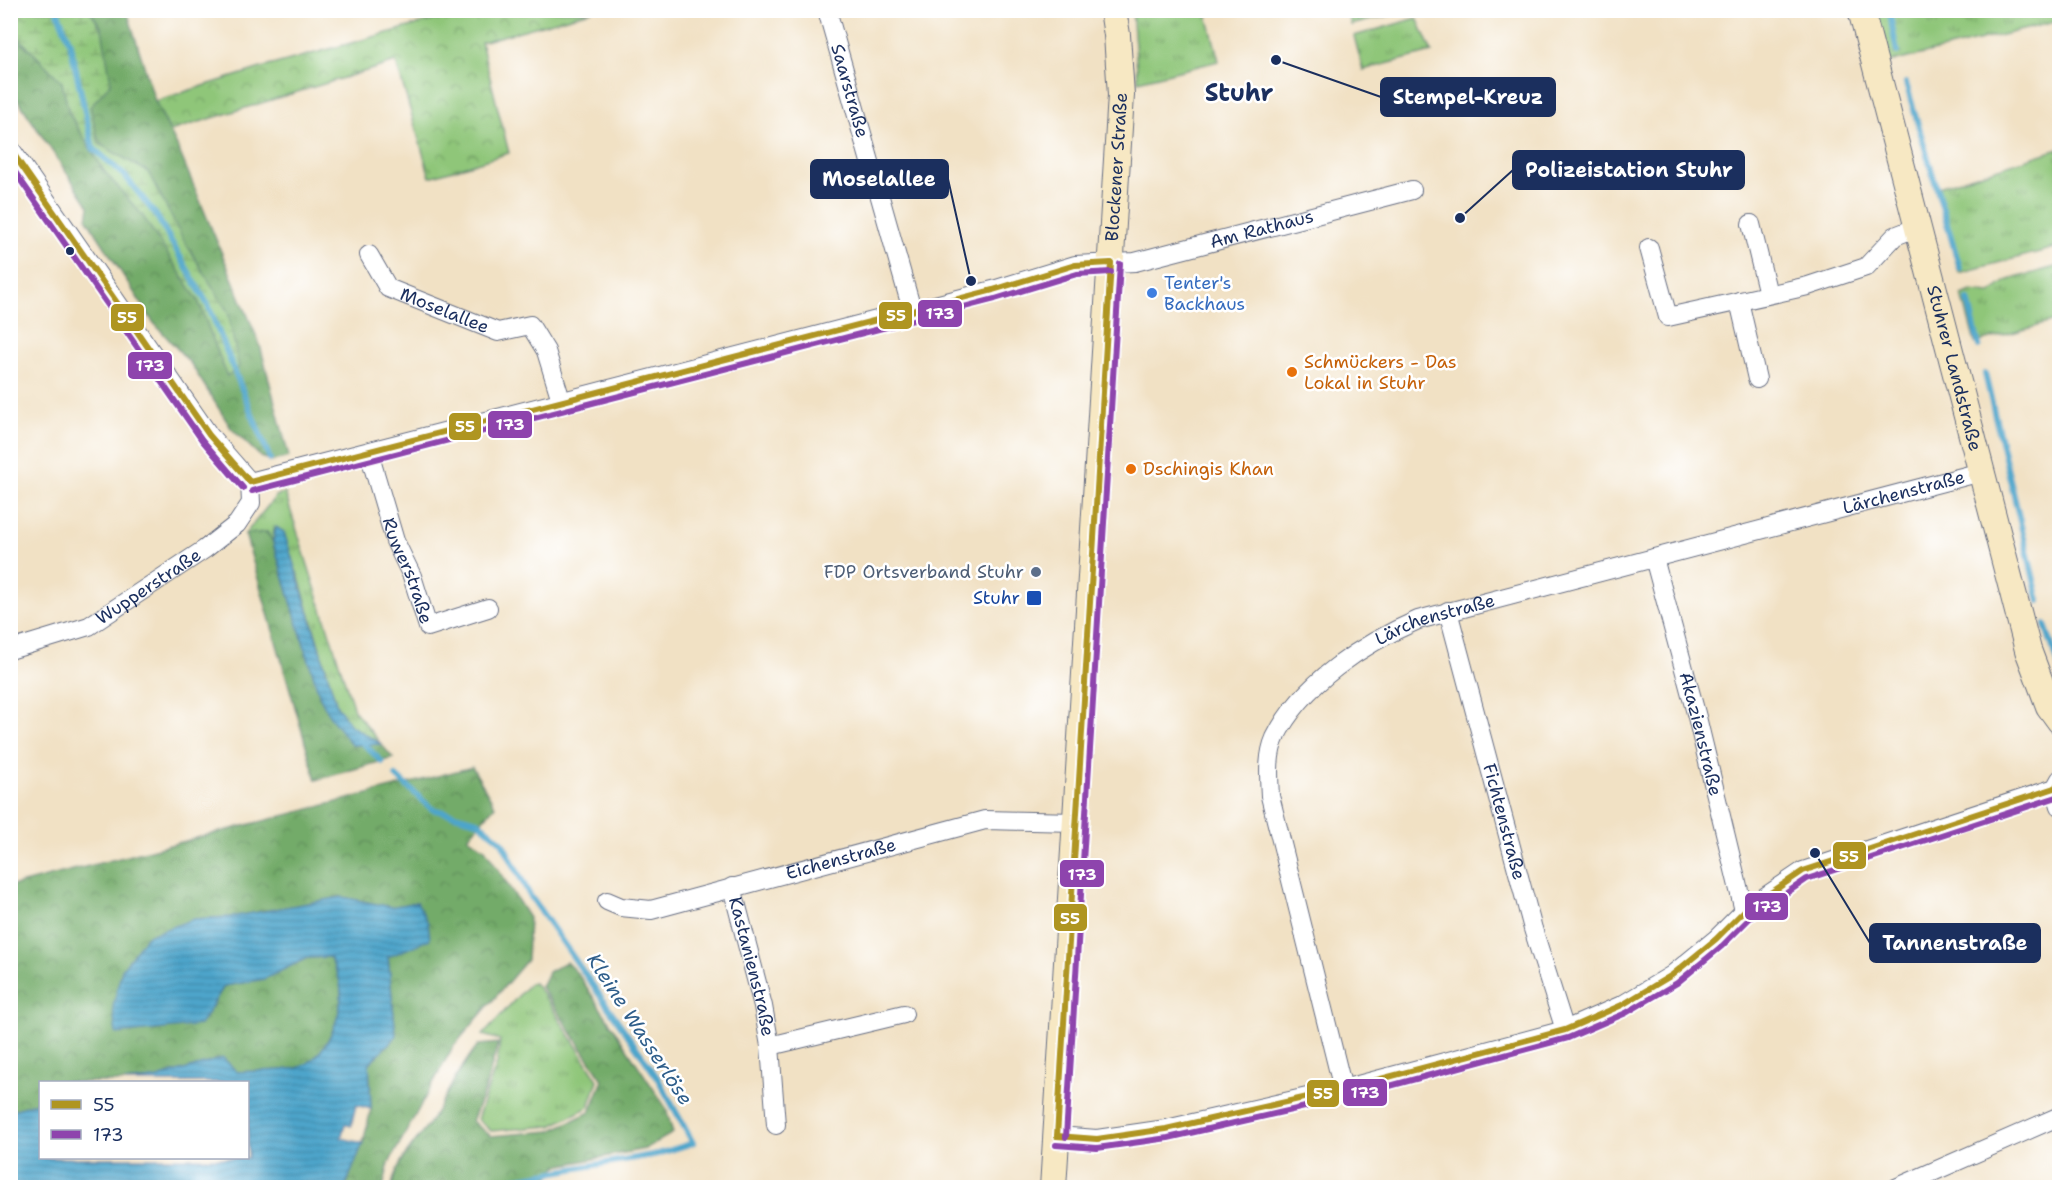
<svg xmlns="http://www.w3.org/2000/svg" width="2070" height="1198" font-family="'Shantell Sans',sans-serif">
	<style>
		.grass { fill: url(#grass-tufts); stroke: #557a6c; stroke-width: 1.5 }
		.forest { fill: url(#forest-crowns); stroke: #476d64; stroke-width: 1.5 }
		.wetland { fill: url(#wetland-marsh); stroke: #557a6c; stroke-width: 1.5 }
		.park { fill: url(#park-crowns); stroke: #557a6c; stroke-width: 1.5 }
		.water { fill: url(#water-rules); stroke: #346a94; stroke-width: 1.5 }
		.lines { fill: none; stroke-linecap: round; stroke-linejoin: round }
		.stream { stroke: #4ea5cb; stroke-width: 6 }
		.street-casing { stroke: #666d82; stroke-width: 20 }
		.secondary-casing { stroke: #666d82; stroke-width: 28 }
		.street { stroke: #fff; stroke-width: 18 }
		.secondary { stroke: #f7e8c3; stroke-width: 26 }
		.bus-1-casing { stroke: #fff; stroke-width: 10 }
		.bus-2-casing { stroke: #fff; stroke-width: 10 }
		.bus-1 { stroke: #af9521; stroke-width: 6 }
		.bus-2 { stroke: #8e44ad; stroke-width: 6 }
		.bus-dot { fill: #1b2f5e; stroke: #fff; stroke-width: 2 }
		.shop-dot { fill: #3f7fe0; stroke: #fff; stroke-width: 2 }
		.food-dot { fill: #e8710a; stroke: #fff; stroke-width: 2 }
		.service-dot { fill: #5c6f8a; stroke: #fff; stroke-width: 2 }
		.transit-dot { fill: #1a4fb4; stroke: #fff; stroke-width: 2 }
		.labels { text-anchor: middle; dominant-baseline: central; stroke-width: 5; stroke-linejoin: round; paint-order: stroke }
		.street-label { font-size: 18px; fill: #1b2f5e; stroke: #fff }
		.shop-label { font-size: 18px; fill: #366cbe; stroke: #fff; text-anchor: start }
		.food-label { font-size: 18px; fill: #c56008; stroke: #fff; text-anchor: start }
		.service-label { font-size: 18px; fill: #4e5e75; stroke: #fff; text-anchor: end }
		.transit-label { font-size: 18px; fill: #164399; stroke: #fff; text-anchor: end }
		.water-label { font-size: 20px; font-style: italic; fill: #2f5e8a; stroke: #fff }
		.district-label { font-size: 24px; font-weight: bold; fill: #1b2f5e; stroke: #fff }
		.leader { fill: none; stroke: #1b2f5e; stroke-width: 2 }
		.callout-dot { fill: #1b2f5e; stroke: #fff; stroke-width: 2 }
		.callout { fill: #1b2f5e; stroke: #1b2f5e; stroke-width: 2 }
		.callout-label { font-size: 20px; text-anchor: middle; font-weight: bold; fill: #fff }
		.line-badge { stroke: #fff; stroke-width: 2 }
		.badge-label { font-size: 16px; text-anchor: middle; font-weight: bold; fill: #fff }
	</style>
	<defs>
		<pattern id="grass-tufts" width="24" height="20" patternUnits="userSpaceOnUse" patternTransform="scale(1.5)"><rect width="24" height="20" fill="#8fc679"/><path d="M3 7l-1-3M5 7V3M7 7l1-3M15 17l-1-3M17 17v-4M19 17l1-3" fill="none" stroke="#74a166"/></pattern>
		<pattern id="forest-crowns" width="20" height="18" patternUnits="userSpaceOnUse" patternTransform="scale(1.5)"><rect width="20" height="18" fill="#73ab69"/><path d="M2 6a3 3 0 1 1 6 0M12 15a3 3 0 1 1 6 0" fill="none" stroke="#5e8c5a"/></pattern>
		<pattern id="wetland-marsh" width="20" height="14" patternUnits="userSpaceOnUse" patternTransform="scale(1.5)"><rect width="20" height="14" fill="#8fc679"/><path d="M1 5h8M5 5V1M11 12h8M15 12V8" fill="none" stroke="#74a166"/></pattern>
		<pattern id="park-crowns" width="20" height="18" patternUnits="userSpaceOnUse" patternTransform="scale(1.5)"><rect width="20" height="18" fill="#8fc679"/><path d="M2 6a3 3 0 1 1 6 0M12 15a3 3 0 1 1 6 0" fill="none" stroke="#74a166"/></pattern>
		<pattern id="water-rules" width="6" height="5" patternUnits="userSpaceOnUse" patternTransform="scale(1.5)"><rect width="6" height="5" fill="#4ea5cb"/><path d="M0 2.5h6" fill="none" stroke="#4087a8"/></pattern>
	</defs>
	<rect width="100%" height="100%" fill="#fff"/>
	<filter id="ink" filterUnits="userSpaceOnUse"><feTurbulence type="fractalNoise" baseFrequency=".0167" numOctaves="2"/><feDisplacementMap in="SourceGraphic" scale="12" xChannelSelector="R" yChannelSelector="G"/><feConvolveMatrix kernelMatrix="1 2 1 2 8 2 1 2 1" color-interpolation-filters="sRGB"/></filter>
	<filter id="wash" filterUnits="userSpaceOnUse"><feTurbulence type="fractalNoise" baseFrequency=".008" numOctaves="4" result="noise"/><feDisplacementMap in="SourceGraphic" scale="24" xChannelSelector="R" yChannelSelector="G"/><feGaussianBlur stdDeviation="1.35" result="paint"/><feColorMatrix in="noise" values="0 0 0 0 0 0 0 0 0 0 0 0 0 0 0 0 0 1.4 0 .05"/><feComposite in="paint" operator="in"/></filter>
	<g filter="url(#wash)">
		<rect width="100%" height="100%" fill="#f1e1c4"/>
		<!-- grass -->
		<g class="grass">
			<polygon points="1347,10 1407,10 1407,11 1351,25"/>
			<polygon points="1132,11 1206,11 1219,61 1138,81"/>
			<polygon points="1871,11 2059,11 2059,21 1883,64"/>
			<polygon points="1417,18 1432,52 1363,70 1354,36"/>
			<polygon points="2059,149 2059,247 1959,273 1935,188"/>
			<polygon points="2059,266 2059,320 1975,343 1962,295 1971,291 1990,293 2008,280"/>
			<polygon points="285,493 354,710 381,744 350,725 337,706 298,574 274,528 273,542 267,532 245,534 276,496"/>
			<polygon points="530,983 534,983 544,995 598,1080 589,1107 551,1126 491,1131 477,1119 497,1063 500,1040 483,1035"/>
		</g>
		<!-- forest -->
		<g class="forest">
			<polygon points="90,11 127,11 155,101 178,148 260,345 289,457 273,461 261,457 231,428 191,364 153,322 87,219 89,206 11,90 10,30 62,82 69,113 104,171 142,214 198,300 227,376 182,239 148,172 99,144 90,107 102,29"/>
			<polygon points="267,532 273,542 320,697 352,745 381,744 393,758 316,780 245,534"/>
			<path d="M472 767 495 806 468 837 485 849 529 918 527 960 453 1047 389 1163 383 1187H345L363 1143 371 1109 369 1064 396 1036 388 957 417 902 391 907 342 897 231 917 194 919 177 1026 200 1025 224 986 264 979 307 958 330 957C333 965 339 974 340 983 346 1009 326 1061 297 1068 279 1072 256 1070 237 1072L223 1058 155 1079 125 1082H40V1101L11 1111V886Z"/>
			<path d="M566 962 578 974 666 1108 673 1133 645 1149 557 1166 541 1187H392C395 1161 418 1141 431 1120 447 1095 459 1068 478 1045L498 1043 485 1090 472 1121 491 1136 550 1131 590 1112 603 1080 541 987 548 972Z"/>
		</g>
		<!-- wetland -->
		<polygon class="wetland" points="11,10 90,11 102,29 111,83 90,107 99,144 148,172 183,239 228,312 239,367 227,376 198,300 142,215 104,171 69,113 62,82 11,30"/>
		<!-- park -->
		<polygon class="park" points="470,10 592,11 481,42 509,153 430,177 396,62 170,131 155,101 261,68"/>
		<!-- water -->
		<g class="water">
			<polygon points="276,527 284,532 337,706 350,725 381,744 352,745 331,718 320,697 273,542"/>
			<path d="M342 897 391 907 417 902 428 923 430 939 388 957 396 1036 369 1064 371 1109 356 1105 351 1126 345 1124 341 1138 363 1143 345 1187H11V1111L40 1101V1158H248V1082H125L155 1079 223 1058 237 1072C256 1070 279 1072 297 1068 326 1061 346 1010 340 983 339 975 333 965 330 957L307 958 264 979 224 986 200 1025 116 1034 113 1007 122 969 147 936 194 919 231 917Z"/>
		</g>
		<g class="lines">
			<!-- stream -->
			<g class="stream">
				<polyline points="57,10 70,43 93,148 126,177 156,215 208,305 270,459"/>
				<polyline points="1889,10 1897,52"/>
				<polyline points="1906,83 1960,268"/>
				<polyline points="1968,300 1979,346"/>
				<polyline points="1985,374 2039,601"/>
				<polyline points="2045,625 2060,668"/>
				<polyline points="359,739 382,762"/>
				<polyline points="396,776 432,809 477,821 502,842 529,894 657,1077 693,1143 658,1154 463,1188"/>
			</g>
		</g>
	</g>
	<g filter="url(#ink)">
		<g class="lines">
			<defs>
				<g id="street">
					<path id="s1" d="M827 10 912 310"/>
					<polyline points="10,148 209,435 250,482"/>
					<polyline points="1751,224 1768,294"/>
					<polyline points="1649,248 1668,317 1808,286 1866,267 1895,236 1918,227"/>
					<path id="s2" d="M369 255 388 288 498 332 530 325 546 351 561 400"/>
					<polyline points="1739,301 1757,379"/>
					<path id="s3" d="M369 453 395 541 412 576 428 627 488 608"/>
					<path id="s4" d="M250 482 993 290 1075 265 1135 262 1412 190"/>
					<path id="s5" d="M1654 558 1697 717 1744 911"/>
					<path id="s6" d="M1448 611 1533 929 1565 1030"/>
					<path id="s7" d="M10 650 89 626 205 549 237 524 251 503 250 482"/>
					<polyline points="2055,788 2060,806"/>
					<path id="s8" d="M732 887 763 1006 770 1046 776 1125"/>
					<path id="s9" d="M607 901 621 907 651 910 985 820 1076 822"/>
					<polyline points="770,1046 904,1014"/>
					<path id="s10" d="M1343 1089 1270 796C1269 777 1267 756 1275 738 1302 683 1364 643 1418 620L1981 472"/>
					<polyline points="1057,1136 1097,1139 1166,1129 1343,1089 1565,1030 1622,1005 1672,975 1716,939 1744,911 1803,871 2055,788 2060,779"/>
					<polyline points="1896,1188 2060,1116"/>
				</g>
				<g id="secondary">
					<path id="s11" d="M1861 10 2028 650 2049 706 2060 721"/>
					<path id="s12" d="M1053 1188 1121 95 1117 35 1113 10"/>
				</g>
			</defs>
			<!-- street casing -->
			<use href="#street" class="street-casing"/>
			<!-- secondary casing -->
			<use href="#secondary" class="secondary-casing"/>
			<!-- street -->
			<use href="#street" class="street"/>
			<!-- secondary -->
			<use href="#secondary" class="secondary"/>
			<defs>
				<g id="bus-1">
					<polyline points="10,149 209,435 250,482"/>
					<polyline points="250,482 993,290 1075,265 1111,263"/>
					<polyline points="1057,1136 1097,1139 1166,1129 1343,1089 1565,1030 1622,1005 1672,975 1716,939 1744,911 1803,871 2055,788 2060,780"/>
					<polyline points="1057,1136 1111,263"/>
				</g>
				<g id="bus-2">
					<polyline points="10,165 202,440 243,488"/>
					<polyline points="252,491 995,299 1077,274 1111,272"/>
					<polyline points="1066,1137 1120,264"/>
					<polyline points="1056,1145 1097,1148 1168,1138 1345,1098 1568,1038 1626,1013 1677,983 1722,946 1750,918 1807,879 2060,796"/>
				</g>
			</defs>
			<!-- bus-1 casing -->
			<use href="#bus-1" class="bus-1-casing"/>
			<!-- bus-2 casing -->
			<use href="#bus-2" class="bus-2-casing"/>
			<!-- bus-1 -->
			<use href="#bus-1" class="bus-1"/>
			<!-- bus-2 -->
			<use href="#bus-2" class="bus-2"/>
		</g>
	</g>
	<!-- markers -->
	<circle class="bus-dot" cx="70" cy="251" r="5"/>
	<circle class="shop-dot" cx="1152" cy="293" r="6"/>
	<g class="food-dot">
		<circle cx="1292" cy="372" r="6"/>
		<circle cx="1131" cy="469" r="6"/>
	</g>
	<circle class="service-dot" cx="1036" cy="572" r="6"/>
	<rect class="transit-dot" x="1026" y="590" width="16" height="16" rx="3"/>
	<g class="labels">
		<!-- street labels -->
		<g class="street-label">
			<text stroke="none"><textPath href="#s1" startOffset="84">Saarstraße</textPath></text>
			<text stroke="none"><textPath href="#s12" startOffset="1023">Blockener Straße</textPath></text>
			<text stroke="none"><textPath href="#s4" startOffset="1044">Am Rathaus</textPath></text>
			<text stroke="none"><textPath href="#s2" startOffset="99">Moselallee</textPath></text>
			<text stroke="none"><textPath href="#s11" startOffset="370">Stuhrer Landstraße</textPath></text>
			<text stroke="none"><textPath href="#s10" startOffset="1052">Lärchenstraße</textPath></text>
			<text stroke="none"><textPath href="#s3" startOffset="124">Ruwerstraße</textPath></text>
			<text stroke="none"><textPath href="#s7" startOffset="154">Wupperstraße</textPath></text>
			<text stroke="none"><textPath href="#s10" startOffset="566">Lärchenstraße</textPath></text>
			<text stroke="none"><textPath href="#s5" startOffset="182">Akazienstraße</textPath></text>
			<text stroke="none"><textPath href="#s6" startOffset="218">Fichtenstraße</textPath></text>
			<text stroke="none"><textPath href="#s9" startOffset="242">Eichenstraße</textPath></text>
			<text stroke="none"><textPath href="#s8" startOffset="82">Kastanienstraße</textPath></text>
		</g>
		<!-- shop labels -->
		<g class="shop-label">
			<text x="1164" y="283">Tenter's<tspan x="1164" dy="21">Backhaus</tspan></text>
		</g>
		<!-- food labels -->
		<g class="food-label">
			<text x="1304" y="362">Schmückers - Das<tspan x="1304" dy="21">Lokal in Stuhr</tspan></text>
			<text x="1143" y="469">Dschingis Khan</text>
		</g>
		<!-- service labels -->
		<g class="service-label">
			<text x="1024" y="572">FDP Ortsverband Stuhr</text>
		</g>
		<!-- transit labels -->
		<g class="transit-label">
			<text x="1020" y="598">Stuhr</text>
		</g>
		<!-- water labels -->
		<g class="water-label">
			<text transform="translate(640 1029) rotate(57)">Kleine Wasserlöse</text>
		</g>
		<!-- district labels -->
		<g class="district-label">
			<text x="1239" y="93">Stuhr</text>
		</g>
	</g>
	<!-- callouts -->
	<path class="leader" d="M1276 60L1381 97M1460 218L1513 170M971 281L948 179M1815 853L1870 943"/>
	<g class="callout-dot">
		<circle cx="1276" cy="60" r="6"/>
		<circle cx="1460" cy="218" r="6"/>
		<circle cx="971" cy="281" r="6"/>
		<circle cx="1815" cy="853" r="6"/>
	</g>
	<g class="callout">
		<rect x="1381" y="78" width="174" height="38" rx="6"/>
		<rect x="1513" y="151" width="231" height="38" rx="6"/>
		<rect x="811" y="160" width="137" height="38" rx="6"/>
		<rect x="1870" y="924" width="170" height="38" rx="6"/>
	</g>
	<g class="callout-label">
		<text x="1468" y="104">Stempel-Kreuz</text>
		<text x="1629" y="177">Polizeistation Stuhr</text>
		<text x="879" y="186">Moselallee</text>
		<text x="1955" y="950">Tannenstraße</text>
	</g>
	<g class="line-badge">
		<rect x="917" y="299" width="46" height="29" rx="6" fill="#8e44ad"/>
		<rect x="878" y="301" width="35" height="29" rx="6" fill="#af9521"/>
		<rect x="110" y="303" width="35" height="29" rx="6" fill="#af9521"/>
		<rect x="127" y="351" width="46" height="29" rx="6" fill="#8e44ad"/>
		<rect x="487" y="410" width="46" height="29" rx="6" fill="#8e44ad"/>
		<rect x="448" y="412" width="34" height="29" rx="6" fill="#af9521"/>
		<rect x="1832" y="841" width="35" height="29" rx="6" fill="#af9521"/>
		<rect x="1059" y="859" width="46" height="29" rx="6" fill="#8e44ad"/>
		<rect x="1744" y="892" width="45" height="29" rx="6" fill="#8e44ad"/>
		<rect x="1053" y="903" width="35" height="29" rx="6" fill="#af9521"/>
		<rect x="1342" y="1078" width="46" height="29" rx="6" fill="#8e44ad"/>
		<rect x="1306" y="1079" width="34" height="29" rx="6" fill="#af9521"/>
	</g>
	<g class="badge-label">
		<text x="940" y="319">173</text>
		<text x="896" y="321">55</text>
		<text x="127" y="323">55</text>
		<text x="150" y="371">173</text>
		<text x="510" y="430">173</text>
		<text x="465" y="432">55</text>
		<text x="1849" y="862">55</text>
		<text x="1082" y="880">173</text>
		<text x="1767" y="912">173</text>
		<text x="1070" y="924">55</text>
		<text x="1365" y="1098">173</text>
		<text x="1323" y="1099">55</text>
	</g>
	<!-- margin -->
	<rect width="2070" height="1198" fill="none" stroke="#fff" stroke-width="36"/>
	<!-- legend -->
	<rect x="39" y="1081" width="210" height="78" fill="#ffffff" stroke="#a4acbf" stroke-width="1.5"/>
	<rect x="51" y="1100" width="30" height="9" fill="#af9521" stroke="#a4acbf" stroke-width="1.5"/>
	<text x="93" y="1111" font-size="18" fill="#1b2f5e">55</text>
	<rect x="51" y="1130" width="30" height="9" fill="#8e44ad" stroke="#a4acbf" stroke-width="1.5"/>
	<text x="93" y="1141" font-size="18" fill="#1b2f5e">173</text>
</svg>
